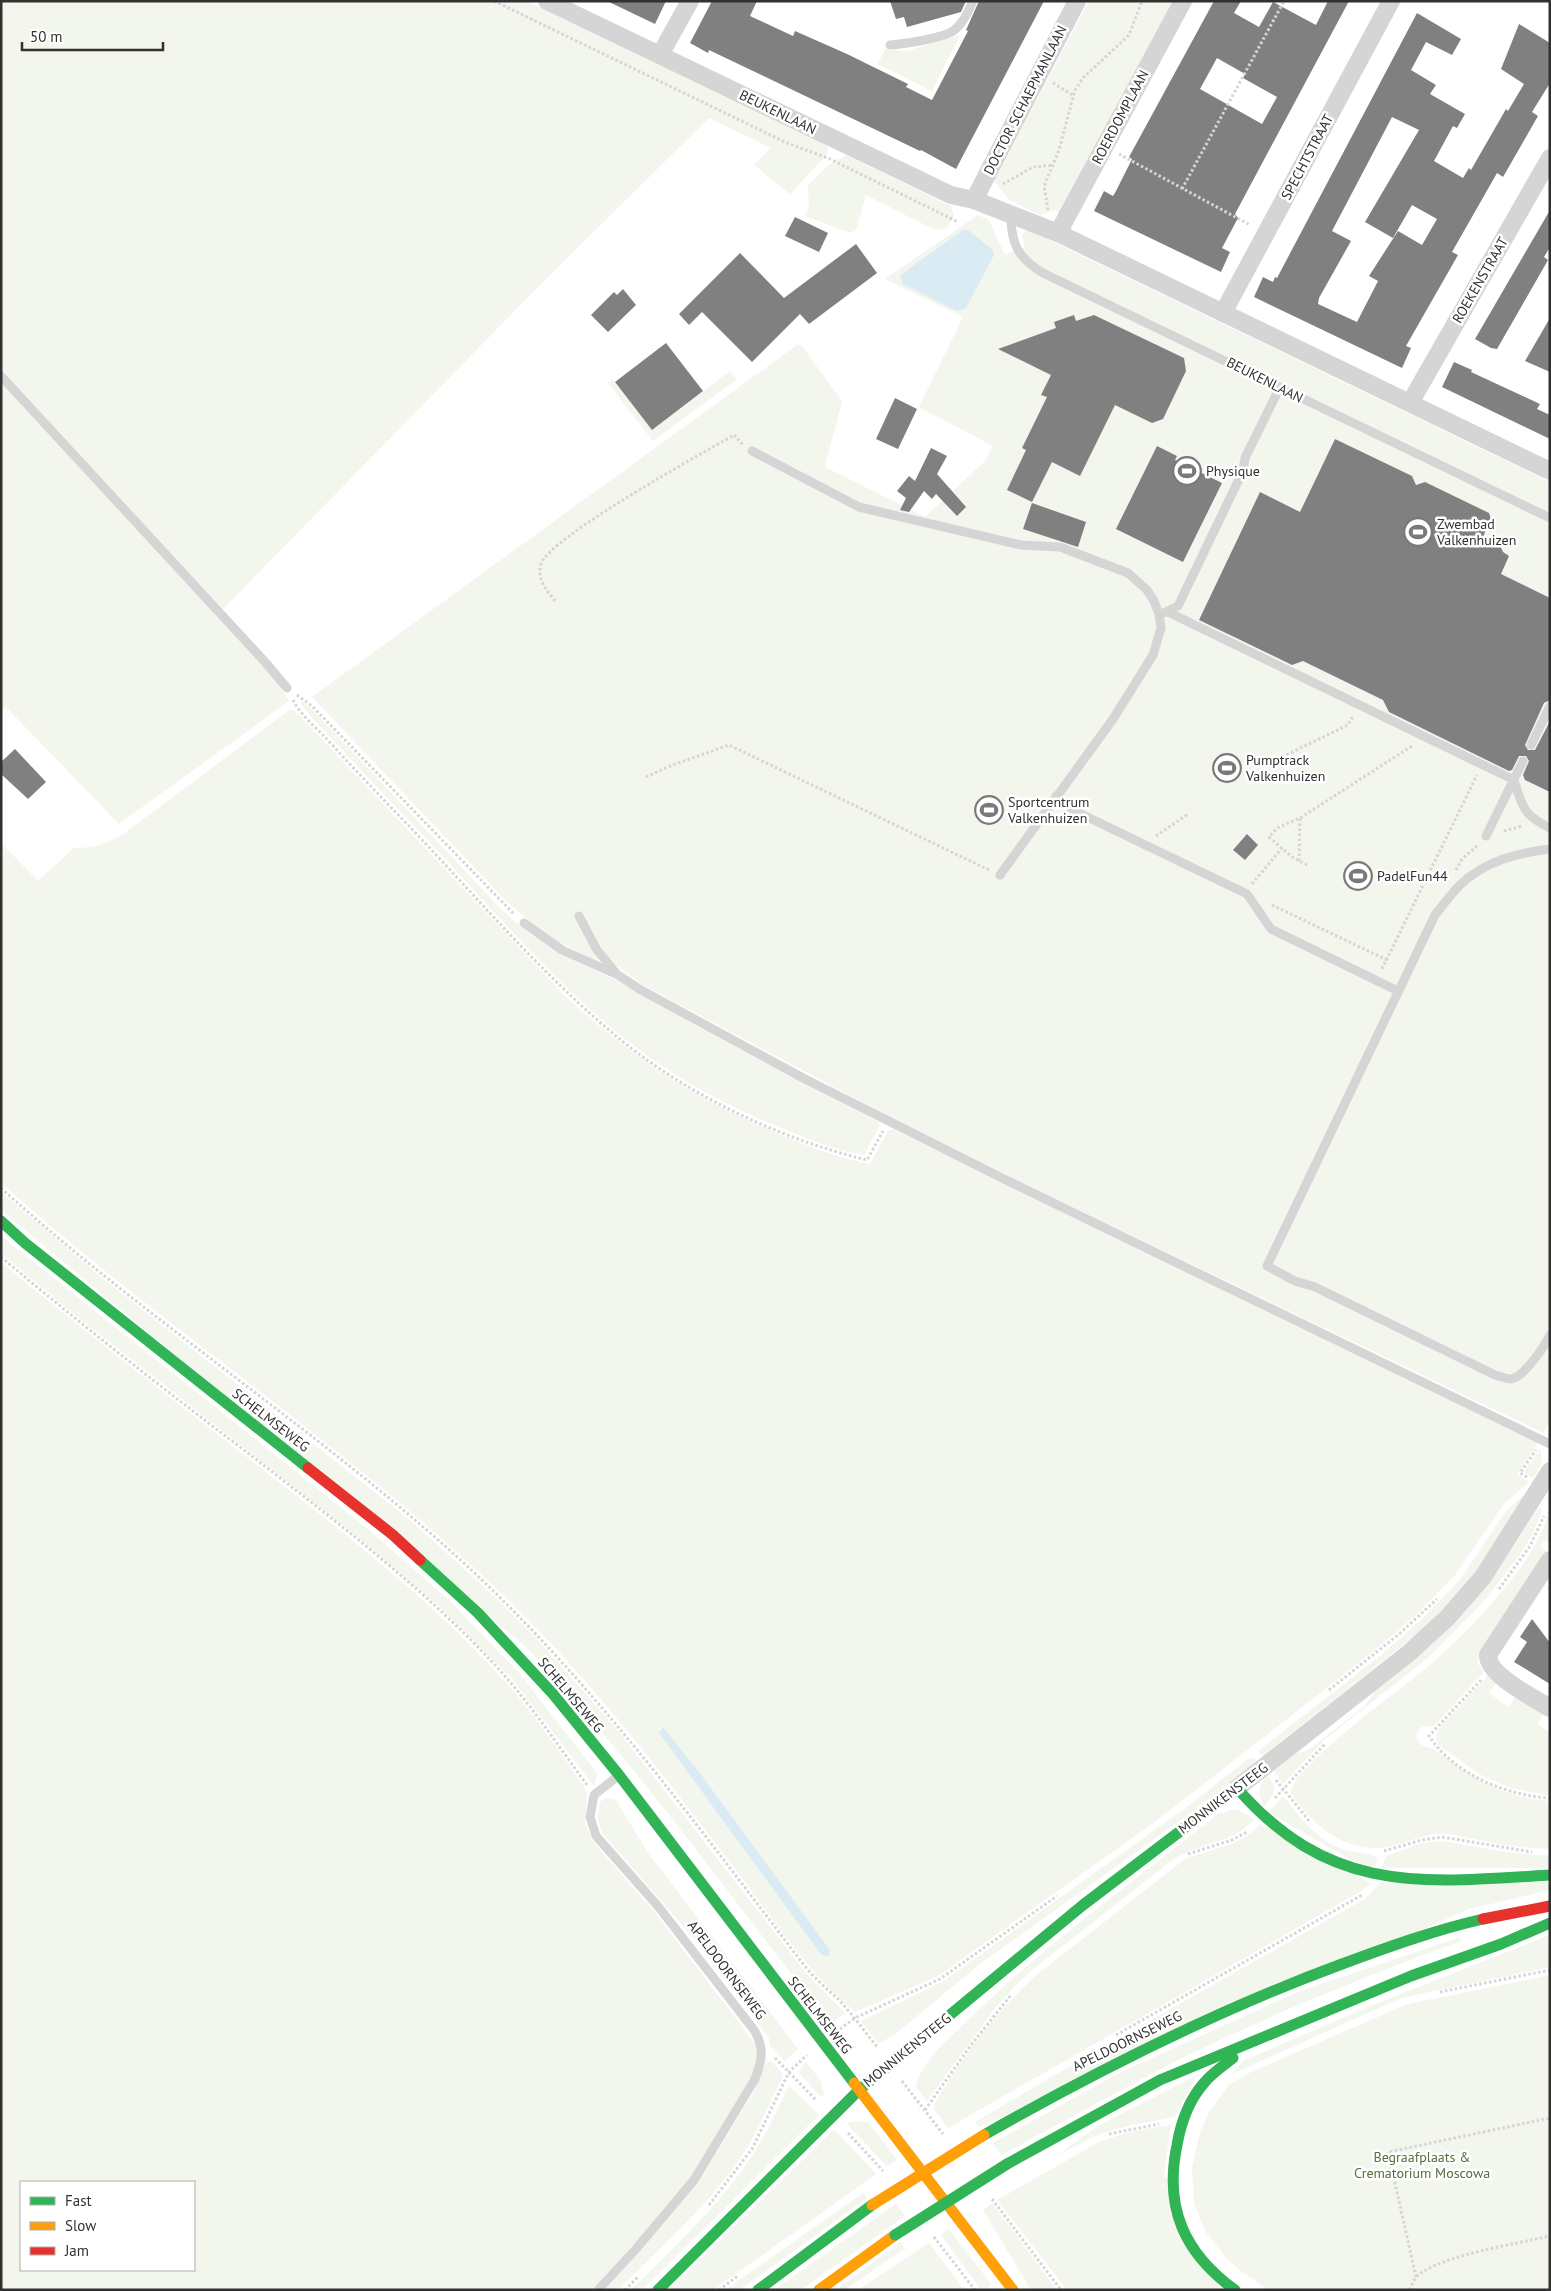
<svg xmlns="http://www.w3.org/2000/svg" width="1551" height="2291" font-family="'PT Sans',sans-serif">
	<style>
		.green { fill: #f2f6ed; fill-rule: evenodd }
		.water { fill: #dbebf3 }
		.building { fill: #808080; fill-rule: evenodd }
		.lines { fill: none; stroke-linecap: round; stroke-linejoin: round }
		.path { stroke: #d5d5d5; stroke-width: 3; stroke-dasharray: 2.5 2.5; stroke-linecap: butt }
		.lane { stroke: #d5d5d5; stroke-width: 9 }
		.street { stroke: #d5d5d5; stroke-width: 18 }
		.fast { stroke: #30b455; stroke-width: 11 }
		.slow { stroke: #ff9f0a; stroke-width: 11 }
		.jam { stroke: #e5322d; stroke-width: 11 }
		.fast-bridge { stroke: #30b455; stroke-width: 11 }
		.slow-bridge { stroke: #ff9f0a; stroke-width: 11 }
		.labels { text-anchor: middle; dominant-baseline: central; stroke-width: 5; stroke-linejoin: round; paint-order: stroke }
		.street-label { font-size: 14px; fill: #313131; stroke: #fff }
		.poi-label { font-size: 14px; fill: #313131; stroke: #fff; text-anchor: start }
		.park-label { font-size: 14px; fill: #576e3d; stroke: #fff }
	</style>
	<rect width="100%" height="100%" fill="#fff"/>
	<!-- green -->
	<g class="green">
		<polygon points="1,1 527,1 827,145 828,153 790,194 754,165 771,148 709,118 541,284 222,610 1,371"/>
		<polygon points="1089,1 1174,1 1059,213 1055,210 1040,215 1009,200 994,181"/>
		<polygon points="960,35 932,91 878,64 885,49 907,51"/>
		<path d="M846 155 951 206 954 216C949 225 945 233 933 229L866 195 856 230 851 233 805 216 809 206 808 185 830 164Z"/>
		<polygon points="978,215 989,220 1005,255 1025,247 1022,235 1025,231 1031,231 1550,482 1550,1422 1543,1433 1008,1176 890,1117 645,986 614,964 597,958 600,963 549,937 506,901 312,697 797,345 802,346 842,401 825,467 925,517 985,461 993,446 919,407 963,317 885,279"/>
		<polygon points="730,371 737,379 653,441 608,383 612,379 652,430"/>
		<polygon points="1,382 263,666 275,679 289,701 119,824 6,707 1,711"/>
		<path d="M302 701 311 708 500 908 526 931 560 954 618 981 693 1024 879 1122V1127L864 1155C833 1150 803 1137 774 1125 728 1106 683 1082 642 1052 569 998 509 928 448 862 399 809 348 758 300 704Z"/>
		<path d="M291 709 300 716 566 997C637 1061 695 1099 784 1136 811 1147 841 1159 870 1164L888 1131 893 1129 1538 1443 1517 1474 1529 1482 1504 1504 1455 1575 1417 1614 1375 1650 1250 1748 1152 1824 938 1976 855 2012C808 1973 773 1919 736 1870 674 1789 612 1707 541 1633 378 1464 176 1340 1 1183V843L38 881 74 848C95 848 104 845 123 834ZM663 1727 700 1773 830 1950 806 1934 795 1916 659 1733Z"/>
		<path d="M1 1192 101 1277 410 1520 492 1594 537 1639 616 1728 806 1973 845 2013 831 2023 823 2016C727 1891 635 1763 527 1648L1 1210Z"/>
		<polygon points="1,1236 368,1529 450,1601 520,1674 597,1773 594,1786 513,1680 441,1608 359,1538 65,1307 1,1253"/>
		<path d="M1 1262C88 1335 178 1403 267 1473 351 1538 437 1605 507 1684 535 1715 559 1752 583 1785L587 1792 585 1823 592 1841 652 1909 757 2046 758 2051 754 2072 690 2178 671 2204 592 2290H1ZM21 2182H194V2270H21Z"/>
		<polygon points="1540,1449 1542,1462 1533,1478 1524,1472"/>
		<polygon points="1526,1493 1494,1546 1470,1580 1421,1631 1262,1756 1258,1751 1381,1655 1422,1619 1459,1581 1506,1511"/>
		<polygon points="1542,1503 1540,1516 1533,1533 1521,1553 1485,1600 1429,1657 1324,1740 1283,1784 1274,1771 1294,1754 1307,1751 1365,1706 1376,1690 1449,1628 1486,1587"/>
		<path d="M1550 1506V1544L1544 1540 1540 1547 1547 1552 1478 1659V1664L1484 1672 1434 1726 1421 1727 1416 1735C1418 1749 1429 1745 1438 1752 1476 1779 1501 1797 1550 1801V1849C1529 1848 1509 1846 1489 1842 1474 1839 1459 1835 1444 1834 1425 1833 1410 1842 1392 1846 1349 1856 1313 1827 1291 1793 1289 1769 1408 1684 1431 1664 1470 1630 1541 1558 1550 1506Z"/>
		<polygon points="1488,1675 1497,1682 1489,1693 1508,1707 1516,1696 1544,1712 1537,1724 1550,1732 1550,1796 1511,1788 1484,1777 1438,1745 1436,1738 1438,1730"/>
		<polygon points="1253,1758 1256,1760 1255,1763 1213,1797 980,1964 893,2036 878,2043 861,2021 942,1982 1188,1806 1248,1759"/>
		<path d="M1268 1776C1279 1791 1274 1794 1264 1807 1258 1795 1256 1785 1268 1776Z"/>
		<path d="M1283 1796C1298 1814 1314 1837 1337 1847 1347 1852 1373 1853 1378 1859L1375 1867 1355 1862 1269 1813Z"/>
		<polygon points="605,1798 616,1800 648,1853 798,2049 785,2061 770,2046 769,2038 690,1934 602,1833 598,1818 600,1802"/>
		<path d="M1231 1810H1238L1254 1819C1232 1845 1200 1841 1171 1861L1031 1971 1015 1986 996 2007 927 2101 916 2087C923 2058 949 2039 969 2019 1046 1944 1134 1881 1218 1814Z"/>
		<path d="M1260 1824 1371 1883 1363 1890 948 2128 934 2109 935 2103C962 2057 996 2012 1035 1976L1185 1859 1234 1843 1251 1833Z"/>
		<polygon points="1442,1841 1506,1852 1550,1856 1550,1868 1382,1868 1386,1856 1389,1855 1422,1843"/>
		<polygon points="1550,1882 1550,1890 1469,1909 979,2127 975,2122 1077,2062 1366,1898 1380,1883"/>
		<polygon points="1550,1935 1550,1967 1401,1998 1232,2074 1243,2061 1289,2041 1373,2005"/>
		<path d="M1460 1937 1461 1941C1365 1976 1270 2015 1178 2060 1119 2090 1060 2124 1001 2155L993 2143 1119 2073 1298 1992Z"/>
		<polygon points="1550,1975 1550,2290 1268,2290 1241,2271 1227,2259 1205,2231 1194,2203 1192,2168 1200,2132 1209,2112 1229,2085 1249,2073 1405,2005"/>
		<path d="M767 2061 772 2062 783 2074 781 2080C770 2102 760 2127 747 2148 713 2202 663 2245 618 2290H604L640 2252 697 2183 752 2095Z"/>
		<polygon points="806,2062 821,2081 824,2095 820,2096 798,2072"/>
		<polygon points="1197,2075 1175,2117 1132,2125 1099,2134 1056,2156 1098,2126"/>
		<path d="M789 2086 819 2115 642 2290H631C675 2246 722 2203 755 2151 768 2130 778 2108 789 2086Z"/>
		<polygon points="857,2121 868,2122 897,2160 887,2166 846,2123"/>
		<polygon points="1171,2125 1164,2173 1221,2290 1067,2290 997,2200 1101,2141 1133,2131"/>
		<polygon points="834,2129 876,2174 713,2290 669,2290"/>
		<polygon points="863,2193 867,2198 740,2290 725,2290"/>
		<polygon points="992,2203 1057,2290 1031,2290 983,2210"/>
		<polygon points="896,2204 905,2216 801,2290 774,2290"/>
		<polygon points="949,2229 991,2284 987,2290 981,2290 941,2235"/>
		<polygon points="900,2242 905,2248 845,2290 836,2290"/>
		<polygon points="929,2243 964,2290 858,2290"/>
	</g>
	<!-- water -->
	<g class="water">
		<polygon points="963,230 968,230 992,249 994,255 968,304 966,308 957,311 903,284 900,275"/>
		<polygon points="663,1727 700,1773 830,1950 829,1955 824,1956 820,1953 659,1733"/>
	</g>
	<!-- building -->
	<g class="building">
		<polygon points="607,1 666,1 655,24"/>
		<polygon points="712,1 757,1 750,16 793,36 795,31 847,54 908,84 906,87 932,100 968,31 966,30 979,1 1044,1 956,169 921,150 920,151 709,50 708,53 690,43"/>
		<polygon points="890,1 966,1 961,12 907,27 904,17 896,19"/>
		<path d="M1214 1H1241L1234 13 1259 27 1273 2 1316 25 1328 1H1349L1235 214 1238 218 1222 248 1230 252 1221 272 1094 211 1104 191 1113 196 1116 191 1132 159 1129 157ZM1217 58 1245 74 1243 78 1277 97 1262 124 1200 89Z"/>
		<path d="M1417 13 1461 39 1452 55 1426 42 1411 70 1436 85 1430 94 1465 114 1457 128 1453 126 1434 161 1463 178 1469 168 1471 170 1506 109 1508 111 1524 84 1501 69 1519 24 1550 43V83L1532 112 1538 116 1503 177 1497 173 1452 252 1458 255 1406 346 1411 348 1402 368 1254 297 1263 277 1273 282 1275 277 1277 278ZM1392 117 1419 130 1365 222 1393 238 1412 205 1437 219 1422 245 1398 231 1369 276 1378 281 1357 322 1318 304 1319 298 1351 241 1332 231Z"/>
		<polygon points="1550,210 1550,247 1544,257 1548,260 1497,349 1491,348 1475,339"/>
		<polygon points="795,217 828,233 819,252 785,236"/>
		<polygon points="856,244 877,273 809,324 800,314 752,362 702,312 689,325 679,314 740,253 784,298"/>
		<polygon points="623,289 636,305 608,332 591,315 614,292 617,295"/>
		<polygon points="1074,315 1076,321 1094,315 1184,358 1186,371 1163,419 1152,423 1115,405 1080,476 1052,462 1032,502 1007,490 1026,450 1022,448 1047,397 1041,395 1051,375 998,349 1056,328 1054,322"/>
		<polygon points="1550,318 1550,372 1525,361"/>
		<polygon points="666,343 703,391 652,430 615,382"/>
		<polygon points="1454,362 1472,370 1471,372 1540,404 1537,409 1550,415 1550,439 1442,387"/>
		<polygon points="895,398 917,409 898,449 876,439"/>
		<polygon points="1335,439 1412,476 1416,485 1425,482 1489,513 1491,519 1482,539 1499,543 1503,552 1509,556 1501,574 1550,598 1550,700 1544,703 1525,745 1528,750 1535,750 1550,721 1550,792 1525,780 1523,775 1529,761 1526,756 1519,756 1512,770 1509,771 1389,712 1383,700 1303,661 1292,665 1199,620 1260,492 1300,512"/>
		<polygon points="1157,446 1177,456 1175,460 1222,483 1183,562 1116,529"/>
		<polygon points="931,448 947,456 937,474 966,507 957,516 936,494 932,499 924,491 909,512 900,510 906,498 897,491 909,476 915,481"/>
		<polygon points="1032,503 1086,522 1078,547 1023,529"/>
		<polygon points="15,749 46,782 28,799 1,774 1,762"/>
		<polygon points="1247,834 1258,845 1245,860 1233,850"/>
		<polygon points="1532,1619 1550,1643 1550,1684 1514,1662 1527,1642 1520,1637"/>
	</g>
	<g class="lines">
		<!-- path -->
		<g class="path">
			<polyline points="494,1 787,143 830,159 958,222"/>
			<polyline points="1053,83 1074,96"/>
			<polyline points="1119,154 1250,225"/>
			<polyline points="1003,184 1033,167 1053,165"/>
			<polyline points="1182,189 1284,1"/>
			<polyline points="1048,210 1044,186 1059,150 1075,90 1083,78 1129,35 1142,1"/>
			<path d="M555 601C547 590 536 579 541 564 550 537 701 454 734 435L743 445"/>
			<polyline points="297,695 312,706 514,914"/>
			<path d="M293 700C300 714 314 726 325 737 352 767 380 796 408 825 474 894 536 968 609 1030 679 1091 776 1138 867 1160L883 1131"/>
			<polyline points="1282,757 1348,725 1354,715"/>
			<polyline points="646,777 670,766 729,745 989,870"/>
			<polyline points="1504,831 1522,826"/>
			<polyline points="1156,836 1188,814"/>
			<polyline points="1299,861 1300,818"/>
			<polyline points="1307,865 1292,857 1269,837 1277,828 1300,818 1412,746"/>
			<polyline points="1456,870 1462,859 1478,845"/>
			<polyline points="1252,884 1282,848"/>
			<polyline points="1272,905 1387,960"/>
			<polyline points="1382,969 1477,775"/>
			<path d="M1 1188C142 1316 303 1420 445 1546 584 1669 692 1819 804 1965 814 1978 827 1989 839 2000 853 2015 865 2032 878 2048"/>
			<path d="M1 1257C84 1327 170 1394 257 1460 342 1526 440 1601 511 1683 538 1715 562 1751 587 1785"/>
			<polyline points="1527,1477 1520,1473 1536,1450"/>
			<polyline points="1499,1589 1530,1546 1544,1516"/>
			<path d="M1481 1680 1429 1736C1453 1773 1506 1796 1550 1798"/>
			<polyline points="1329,1690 1398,1635 1437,1599"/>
			<polyline points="1276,1780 1310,1822"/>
			<polyline points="1275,1798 1325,1744"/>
			<polyline points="1384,1851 1422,1840 1442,1837 1532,1852"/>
			<polyline points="1188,1854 1232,1840 1247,1832"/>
			<polyline points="1440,1992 1550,1970"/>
			<polyline points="840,2029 855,2018 940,1979 1057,1896"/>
			<polyline points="1116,2035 1362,1895"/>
			<polyline points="775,2058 816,2100"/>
			<polyline points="902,2081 943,2134"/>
			<polyline points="925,2110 971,2045 1011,1995"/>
			<polyline points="848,2133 883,2171"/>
			<polyline points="1109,2134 1159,2124"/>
			<polyline points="992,2199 1061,2290"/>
			<polyline points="709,2205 752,2149 789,2072 807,2055"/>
			<polyline points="934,2237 975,2290"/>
			<polyline points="1416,2277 1388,2152 1550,2118"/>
			<polyline points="625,2290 638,2277"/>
			<polyline points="719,2290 739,2275"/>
			<path d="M1410 2290C1412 2285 1414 2279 1417 2276 1442 2255 1516 2244 1550 2236"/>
		</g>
		<!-- lane -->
		<g class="lane">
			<path d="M890 45C904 44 943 38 953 31 963 24 968 12 973 1"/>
			<path d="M1011 216C1011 244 1018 258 1043 273L1550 518"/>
			<polyline points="1,376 266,663 287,688"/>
			<polyline points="752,451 859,507 1021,545 1060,547 1128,573 1147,590 1154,601 1159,614 1161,628 1153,655 1113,719 1000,875"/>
			<path d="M1168 612 1514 780C1522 806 1523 815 1550 828"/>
			<polyline points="1164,613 1178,606 1243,471 1245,458 1280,387"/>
			<polyline points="1531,745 1550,706"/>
			<polyline points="1056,796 1075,811 1247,894 1271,929 1398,991"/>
			<polyline points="1486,836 1523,761"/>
			<path d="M1550 849C1517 853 1485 861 1460 885 1451 894 1443 905 1435 915L1267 1266 1295 1281 1315 1287 1495 1375C1500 1376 1506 1379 1511 1379 1524 1377 1544 1347 1550 1335"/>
			<polyline points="579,916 597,950 616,973"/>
			<polyline points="524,923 562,950 618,975 641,990 805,1079 1006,1180 1550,1444"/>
			<path d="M598 2290 636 2249 694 2180 755 2079C762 2061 765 2048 754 2030L657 1905 596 1836 590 1817 594 1795 618 1776"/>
		</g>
		<!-- street -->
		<g class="street">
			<polyline points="547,1 951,195 974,200 1058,233 1550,471"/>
			<polyline points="660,55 690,1"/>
			<polyline points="974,200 1077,1"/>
			<polyline points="1058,233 1183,1"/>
			<polyline points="1223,313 1391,1"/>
			<polyline points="1410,403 1550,158"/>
			<path d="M1550 1560 1488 1655C1487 1675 1534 1698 1550 1708"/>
			<polyline points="1237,1788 1409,1653 1447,1618 1483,1577 1550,1471"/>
		</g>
		<!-- fast -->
		<g class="fast">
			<polyline points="1,1221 25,1243 308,1468"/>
			<polyline points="420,1560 478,1613 553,1694 619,1775 854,2083"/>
			<path d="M1237 1788C1330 1895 1422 1883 1550 1875"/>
			<path d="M1233 2058C1223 2066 1212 2073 1204 2083 1189 2100 1181 2122 1177 2145 1164 2208 1184 2253 1235 2290"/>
			<polyline points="859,2090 1083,1905 1237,1788"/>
			<path d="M984 2135C1100 2069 1217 2010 1342 1964 1388 1947 1435 1930 1483 1919"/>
			<polyline points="1007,2164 1160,2080 1411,1976 1501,1944 1550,1923"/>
			<polyline points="658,2290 859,2090"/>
			<polyline points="758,2290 872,2205"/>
		</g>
		<!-- slow -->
		<g class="slow">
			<polyline points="854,2083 1013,2290"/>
			<polyline points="819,2290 895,2235"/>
		</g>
		<!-- jam -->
		<g class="jam">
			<polyline points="308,1468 393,1535 420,1560"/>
			<polyline points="1483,1919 1550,1906"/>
		</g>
		<!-- fast-bridge -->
		<polyline class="fast-bridge" points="895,2235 1007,2164"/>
		<!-- slow-bridge -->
		<polyline class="slow-bridge" points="872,2205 984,2135"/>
	</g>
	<!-- icons -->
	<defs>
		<symbol id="stadium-ring" viewBox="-11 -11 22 22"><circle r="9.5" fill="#fff" stroke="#797979" stroke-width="1.5"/><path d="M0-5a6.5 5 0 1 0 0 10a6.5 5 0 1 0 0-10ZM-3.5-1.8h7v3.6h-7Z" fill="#797979"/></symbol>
	</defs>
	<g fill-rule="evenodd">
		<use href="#stadium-ring" x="1171" y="455" width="32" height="32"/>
		<use href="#stadium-ring" x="1402" y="516" width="32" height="32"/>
		<use href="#stadium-ring" x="1211" y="752" width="32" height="32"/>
		<use href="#stadium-ring" x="973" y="794" width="32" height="32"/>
		<use href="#stadium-ring" x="1342" y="860" width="32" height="32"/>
	</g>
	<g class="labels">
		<!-- street labels -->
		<g class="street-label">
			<text transform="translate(1025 100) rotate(-63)">DOCTOR SCHAEPMANLAAN</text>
			<text transform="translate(778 112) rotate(26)">BEUKENLAAN</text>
			<text transform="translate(1120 117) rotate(-62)">ROERDOMPLAAN</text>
			<text transform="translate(1307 157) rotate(-62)">SPECHTSTRAAT</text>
			<text transform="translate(1480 280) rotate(-60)">ROEKENSTRAAT</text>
			<text transform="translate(1265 380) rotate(27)">BEUKENLAAN</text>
			<text transform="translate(271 1420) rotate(38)">SCHELMSEWEG</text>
			<text transform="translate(571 1695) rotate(50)">SCHELMSEWEG</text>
			<text transform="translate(1223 1798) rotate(-37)">MONNIKENSTEEG</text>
			<text transform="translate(727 1970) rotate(53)">APELDOORNSEWEG</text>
			<text transform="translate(820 2015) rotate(52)">SCHELMSEWEG</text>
			<text transform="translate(1127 2041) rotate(-26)">APELDOORNSEWEG</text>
			<text transform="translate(907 2050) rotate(-39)">MONNIKENSTEEG</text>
		</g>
		<!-- poi labels -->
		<g class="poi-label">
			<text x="1206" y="471">Physique</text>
			<text x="1437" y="524">Zwembad<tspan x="1437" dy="16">Valkenhuizen</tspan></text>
			<text x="1246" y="760">Pumptrack<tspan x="1246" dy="16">Valkenhuizen</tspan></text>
			<text x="1008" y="802">Sportcentrum<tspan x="1008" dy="16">Valkenhuizen</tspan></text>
			<text x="1377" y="876">PadelFun44</text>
		</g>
		<!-- park labels -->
		<g class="park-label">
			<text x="1422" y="2157">Begraafplaats &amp;<tspan x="1422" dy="16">Crematorium Moscowa</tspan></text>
		</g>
	</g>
	<!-- border -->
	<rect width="1551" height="2291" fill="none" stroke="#313131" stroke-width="5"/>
	<!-- legend -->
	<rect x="20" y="2181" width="175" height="90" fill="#ffffff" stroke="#adadad"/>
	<rect x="30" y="2197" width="25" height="8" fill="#30b455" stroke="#adadad"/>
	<text x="65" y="2206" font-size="15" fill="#313131">Fast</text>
	<rect x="30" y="2222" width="25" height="8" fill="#ff9f0a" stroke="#adadad"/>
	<text x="65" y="2231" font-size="15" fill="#313131">Slow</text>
	<rect x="30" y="2247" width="25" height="8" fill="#e5322d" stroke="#adadad"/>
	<text x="65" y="2256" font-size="15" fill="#313131">Jam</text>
	<!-- scale -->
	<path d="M22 42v8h141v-8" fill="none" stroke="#313131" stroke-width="2.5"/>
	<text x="30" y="42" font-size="15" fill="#313131" stroke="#ffffff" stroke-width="4" paint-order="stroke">50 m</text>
</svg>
